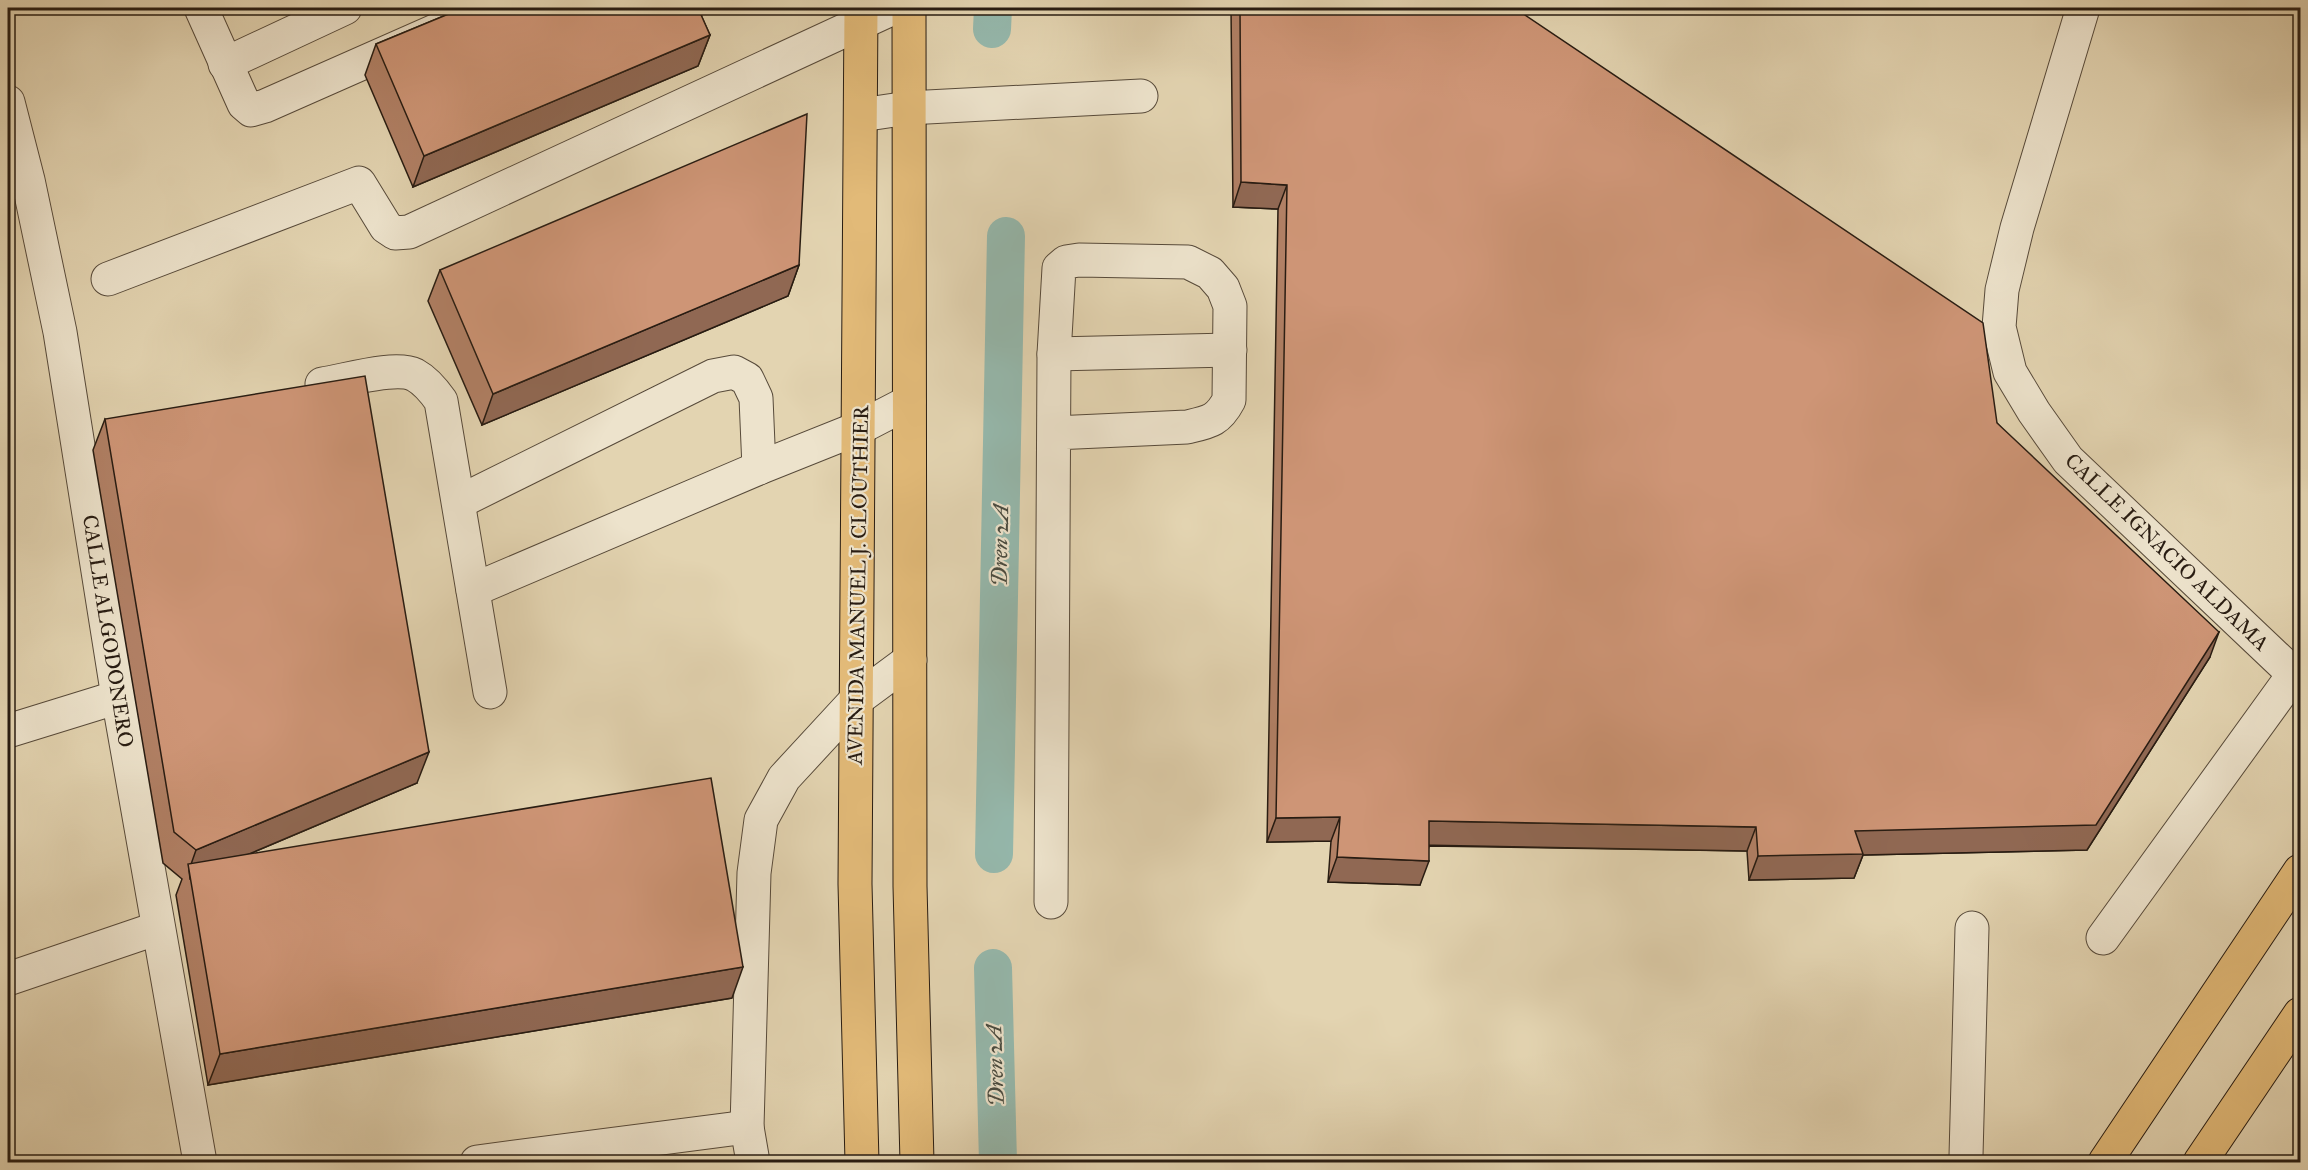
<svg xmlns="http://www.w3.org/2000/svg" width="2308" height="1170" font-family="'IM FELL Great Primer',serif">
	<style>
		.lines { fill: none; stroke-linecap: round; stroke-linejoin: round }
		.canal { stroke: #95b8ac; stroke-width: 38 }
		.minor-casing { stroke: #574a3a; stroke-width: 35 }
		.major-casing { stroke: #281c12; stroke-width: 35 }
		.minor { stroke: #ede3cc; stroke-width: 33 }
		.major { stroke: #e2ba78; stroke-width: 33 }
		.wall { fill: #b18065; stroke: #281c12; stroke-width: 1.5 }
		.shaded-wall { fill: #906853; stroke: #281c12; stroke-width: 1.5 }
		.building { fill: #ce9576; stroke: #281c12; stroke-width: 1.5 }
		.labels { text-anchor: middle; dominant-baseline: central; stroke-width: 4.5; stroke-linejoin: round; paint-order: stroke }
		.street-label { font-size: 21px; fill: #281c12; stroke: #ede3cc }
		.water-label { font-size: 22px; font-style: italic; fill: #494b40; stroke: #ede3cc }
	</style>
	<rect width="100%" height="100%" fill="#e3d4b1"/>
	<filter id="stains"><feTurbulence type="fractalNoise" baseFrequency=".00333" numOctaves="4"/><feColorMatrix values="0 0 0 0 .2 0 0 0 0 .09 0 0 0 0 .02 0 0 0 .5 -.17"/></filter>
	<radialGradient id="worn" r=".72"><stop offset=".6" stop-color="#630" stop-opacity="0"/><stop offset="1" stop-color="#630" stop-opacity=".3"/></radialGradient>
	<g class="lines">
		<!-- canal -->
		<g class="canal">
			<polyline points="992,29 993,8"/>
			<polyline points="994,854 1006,236"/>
			<polyline points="993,968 998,1162"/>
		</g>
		<defs>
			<g id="minor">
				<polyline points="201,8 244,104 251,110 265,106 487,8"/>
				<polyline points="2083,8 2017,228 2002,290 1999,327 2010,372 2034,412 2068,460 2300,680"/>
				<polyline points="225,64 345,8"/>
				<polyline points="8,102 28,180 60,332 118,697 200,1162"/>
				<polyline points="861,115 908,108 1141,96"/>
				<polyline points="108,279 359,183 386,227 395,233 409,232 893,8"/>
				<polyline points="1054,354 1230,350"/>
				<path d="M322 384C344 381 395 365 415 375 426 381 434 391 441 401L490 692"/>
				<polyline points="459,502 713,376 734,372 747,379 756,398 759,468"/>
				<polyline points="473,590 759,468 859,428 909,402"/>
				<polyline points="8,731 118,697"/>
				<path d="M1051 902 1054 354 1059 268 1066 262 1079 260 1188 262 1210 273 1223 288 1230 306 1229 400C1218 421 1209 422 1187 427L1054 433"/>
				<polyline points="2103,938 2294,674"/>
				<polyline points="8,979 158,928"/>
				<polyline points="1966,1156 1972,928"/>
				<polyline points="477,1162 747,1127"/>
				<polyline points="753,1162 747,1127 754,873 761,820 784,778 856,700 910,660"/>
			</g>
			<g id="major">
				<polyline points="861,8 855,884 862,1162"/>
				<polyline points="909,8 910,886 917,1162"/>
				<polyline points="2105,1162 2300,871"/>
				<polyline points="2200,1162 2300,1014"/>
			</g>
		</defs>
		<!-- minor casing -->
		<use href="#minor" class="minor-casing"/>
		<!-- major casing -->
		<use href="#major" class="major-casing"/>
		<!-- minor -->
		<use href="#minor" class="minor"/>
		<!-- major -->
		<use href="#major" class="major"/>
	</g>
	<!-- wall -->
	<g class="wall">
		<polygon points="463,8 704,8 701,15 710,35 698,66 413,187 365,75 376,44"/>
		<polygon points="1231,8 1508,8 1997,423 2210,657 2087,850 1863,855 1854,878 1749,880 1747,851 1429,846 1420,885 1328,882 1331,841 1267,842 1278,209 1233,207"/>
		<polygon points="799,265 788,296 482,425 428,301 440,270"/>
		<polygon points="105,419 417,783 249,854 732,998 208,1085 176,895 182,879 163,863 93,450"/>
	</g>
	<!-- shaded-wall -->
	<g class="shaded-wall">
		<polygon points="691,8 704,8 699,23"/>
		<polygon points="710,35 698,66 413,187 424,156"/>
		<polygon points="1241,182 1287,185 1278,209 1233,207"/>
		<polygon points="799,265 788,296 482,425 493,394"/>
		<polygon points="2219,632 2210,657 2087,850 1863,855 1854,878 1749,880 1758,856 1855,831"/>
		<polygon points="429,752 417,783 190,879 189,870 196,850"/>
		<polygon points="1340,817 1331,841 1267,842 1276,818"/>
		<polygon points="1429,821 1756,827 1747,851 1420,845"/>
		<polygon points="1337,857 1429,861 1420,885 1328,882"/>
		<polygon points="743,967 732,998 208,1085 220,1054"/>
	</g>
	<!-- building -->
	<g class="building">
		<polygon points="463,8 698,8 710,35 424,156 376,44"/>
		<polygon points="1240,8 1508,8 1522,13 1983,323 1997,423 2219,632 2096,825 1855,831 1863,854 1758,856 1756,827 1429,821 1429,861 1337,857 1340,817 1276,818 1287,185 1241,182"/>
		<polygon points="807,114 799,265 493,394 440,270"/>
		<polygon points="365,376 429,752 196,850 174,832 105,419"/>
		<polygon points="711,778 743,967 220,1054 188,864"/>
	</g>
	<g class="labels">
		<!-- street labels -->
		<g class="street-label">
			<text transform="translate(2167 552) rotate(44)">CALLE IGNACIO ALDAMA</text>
			<text transform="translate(858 585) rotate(-89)">AVENIDA MANUEL J. CLOUTHIER</text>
			<text transform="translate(108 631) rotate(81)">CALLE ALGODONERO</text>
		</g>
		<!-- water labels -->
		<g class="water-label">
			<text transform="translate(1000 545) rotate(-89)">Dren 2A</text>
			<text transform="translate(995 1065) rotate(-92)">Dren 2A</text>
		</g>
	</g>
	<!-- margin -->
	<rect width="2308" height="1170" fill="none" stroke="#e3d4b1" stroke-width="30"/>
	<rect x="9" y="9" width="2290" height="1152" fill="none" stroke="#281c12" stroke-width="3"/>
	<rect x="15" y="15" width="2278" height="1140" fill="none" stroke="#281c12" stroke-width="1.5"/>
	<rect width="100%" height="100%" filter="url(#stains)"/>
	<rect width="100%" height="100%" fill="url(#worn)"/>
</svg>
